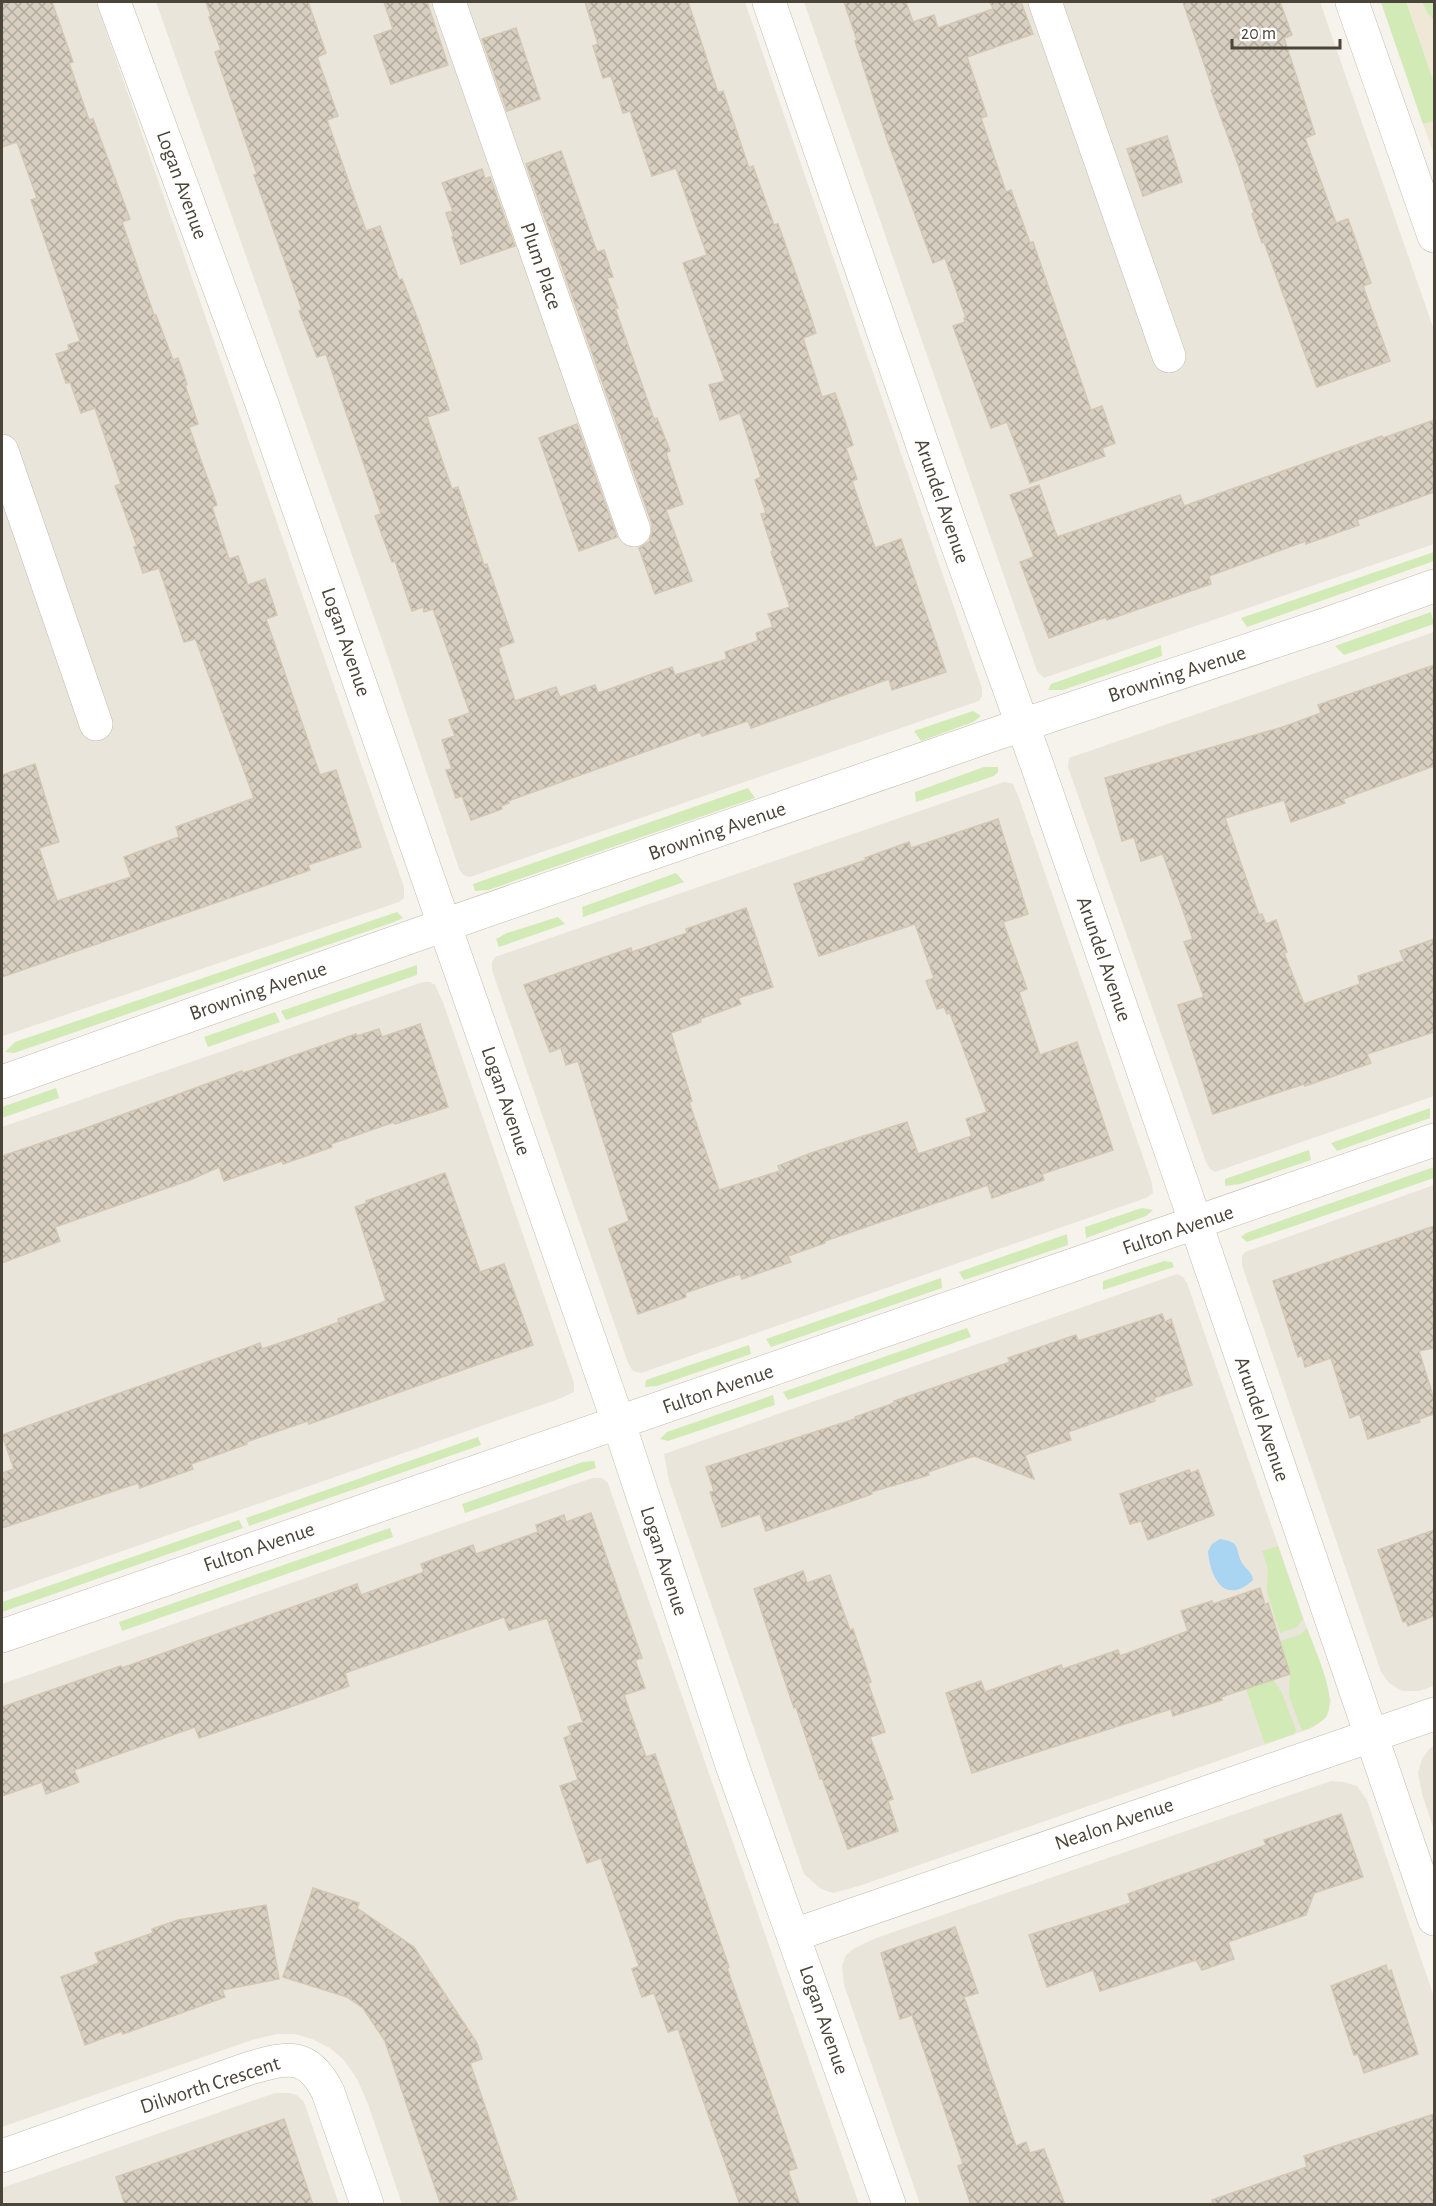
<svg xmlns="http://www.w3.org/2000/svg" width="1436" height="2206" font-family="'Alegreya Sans',sans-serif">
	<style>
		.residential { fill: #eae5da }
		.education { fill: #efe8d6 }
		.green { fill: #d2eab5 }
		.park { fill: url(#park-crowns) }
		.water { fill: #a9d4f2 }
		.building { fill: url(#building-cross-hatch); stroke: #d3c7b4; stroke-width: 1.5 }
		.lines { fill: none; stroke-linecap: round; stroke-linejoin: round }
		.minor-casing { stroke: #c2bbae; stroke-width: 34 }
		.minor { stroke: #fff; stroke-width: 33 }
		.labels { text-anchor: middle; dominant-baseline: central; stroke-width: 6; stroke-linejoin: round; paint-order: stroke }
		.street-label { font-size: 21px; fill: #4b4439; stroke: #fff }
	</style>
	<defs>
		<pattern id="park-crowns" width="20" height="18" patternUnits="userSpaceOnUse" patternTransform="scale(1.5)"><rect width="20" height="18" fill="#d2eab5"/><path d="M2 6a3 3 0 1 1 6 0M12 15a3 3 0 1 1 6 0" fill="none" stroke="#b6ca9c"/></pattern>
		<pattern id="building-cross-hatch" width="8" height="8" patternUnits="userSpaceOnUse" patternTransform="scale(1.5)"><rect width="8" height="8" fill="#d8cfc1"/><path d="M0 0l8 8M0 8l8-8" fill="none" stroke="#b1aa9e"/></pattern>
	</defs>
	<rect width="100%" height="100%" fill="#f6f3ec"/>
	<!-- residential -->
	<g class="residential">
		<polygon points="2,2 96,2 404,887 404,898 399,902 3,1036 2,1036"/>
		<polygon points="156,2 745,2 982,688 982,696 979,701 470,877 463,875 459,869 381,637"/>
		<polygon points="804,2 1320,2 1434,330 1434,544 1044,678 1037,671"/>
		<polygon points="1434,632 1434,1096 1215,1172 1210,1169 1206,1162 1068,767 1069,758"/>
		<polygon points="1004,782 1013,784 1019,798 1152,1183 1153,1193 1146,1198 641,1373 633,1371 628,1363 496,982 492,970 492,962 495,957"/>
		<polygon points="423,982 430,982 435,985 443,1002 574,1383 574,1392 559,1399 2,1593 2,1127"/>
		<polygon points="1434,1185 1434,1686 1419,1691 1402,1691 1389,1683 1381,1672 1242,1265 1242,1256 1245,1252"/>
		<polygon points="1177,1274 1183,1277 1187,1283 1327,1686 1331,1701 1326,1717 1312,1728 859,1886 833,1893 821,1889 804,1874 669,1481 664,1454"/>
		<polygon points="592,1478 602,1478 608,1483 612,1495 859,2204 402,2204 368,2104 357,2079 344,2060 330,2048 312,2039 295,2034 277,2034 252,2040 2,2127 2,1684"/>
		<polygon points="1434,1746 1434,1830 1422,1794 1418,1773 1422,1759 1430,1748"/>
		<polygon points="1331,1781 1344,1782 1357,1786 1367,1800 1434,1997 1434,2204 920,2204 844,1985 842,1965 846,1955 855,1948 876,1938"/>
		<polygon points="275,2093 289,2093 297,2095 304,2102 339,2204 2,2204 2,2188"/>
	</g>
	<!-- education -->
	<polygon class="education" points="1381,2 1434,2 1434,155 1423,124"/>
	<!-- green -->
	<g class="green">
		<polygon points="1381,2 1406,2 1434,83 1434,121 1423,124"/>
		<polygon points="1434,552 1434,561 1247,627 1241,618"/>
		<polygon points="1431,612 1434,624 1344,655 1335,646"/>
		<polygon points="1161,645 1162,656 1063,690 1048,690 1051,684"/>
		<polygon points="973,711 981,716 973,722 921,741 914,731"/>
		<polygon points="984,767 998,767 998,772 994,776 916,802 915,792"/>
		<polygon points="748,788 755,798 488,890 475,891 473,884"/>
		<polygon points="676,873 684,882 583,917 582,907"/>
		<polygon points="397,912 403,918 394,922 23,1050 14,1053 5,1052 15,1042"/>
		<polygon points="558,917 565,924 499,947 496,939 507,933"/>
		<polygon points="417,965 417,975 286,1020 281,1011"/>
		<polygon points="275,1012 280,1022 208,1047 204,1037"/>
		<polygon points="56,1088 59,1098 2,1118 2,1107"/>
		<polygon points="1430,1108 1430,1118 1337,1151 1331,1143"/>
		<polygon points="1309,1150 1311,1160 1240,1184 1225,1186 1225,1179"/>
		<polygon points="1434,1167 1434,1178 1247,1242 1241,1237 1246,1233"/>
		<polygon points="1142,1208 1153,1210 1146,1216 1086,1238 1085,1227"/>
		<polygon points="1067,1234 1068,1245 964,1280 959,1272"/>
		<polygon points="1164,1261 1172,1262 1174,1267 1103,1290 1103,1281"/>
		<polygon points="941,1278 942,1288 771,1347 766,1339"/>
		<polygon points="967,1328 971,1337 788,1400 783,1392"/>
		<polygon points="749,1345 751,1354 657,1386 645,1387 646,1380"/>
		<polygon points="773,1395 775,1405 668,1441 660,1439 667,1432"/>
		<polygon points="478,1437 481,1445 249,1526 246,1518"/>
		<polygon points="594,1461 596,1468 465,1513 462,1504 583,1462"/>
		<polygon points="239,1520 243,1528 2,1612 2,1602"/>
		<polygon points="390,1528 393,1537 122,1631 119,1622"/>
		<polygon points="1278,1546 1303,1619 1297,1627 1280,1633 1267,1592 1268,1569 1262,1551"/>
		<path d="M1307 1628C1314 1648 1339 1699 1326 1717 1320 1724 1310 1728 1302 1731L1289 1696 1290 1674 1281 1648 1282 1647 1281 1641 1301 1634Z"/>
		<polygon points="1273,1679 1282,1693 1296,1730 1294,1734 1265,1744 1246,1689"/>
	</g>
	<!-- park -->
	<polygon class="park" points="1422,2 1434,2 1434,19 1428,14"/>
	<!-- water -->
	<path class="water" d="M1220 1539C1242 1543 1234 1547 1242 1563 1246 1570 1252 1571 1253 1580 1225 1606 1210 1578 1208 1551L1212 1544Z"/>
	<!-- building -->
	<g class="building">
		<polygon points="2,2 52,2 73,62 69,63 89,120 93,119 130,219 122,222 154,315 156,315 173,360 178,358 187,384 185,385 198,424 189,427 217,505 212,507 229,559 238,556 248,585 265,579 277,615 266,619 320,775 336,770 361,847 308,865 310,870 2,977 2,775 35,764 59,842 39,848 57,901 131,877 124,857 179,837 176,827 254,798 197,643 195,639 184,642 159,568 143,573 134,547 137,546 115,486 121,484 95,408 81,413 70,382 66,383 56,354 69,350 68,345 80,341 31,200 37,198 17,142 2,147"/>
		<polygon points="206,2 308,2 326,53 317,57 338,116 327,120 366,231 380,226 399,280 402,279 420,325 449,410 427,417 452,489 458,487 484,565 487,564 514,642 498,648 515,701 556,687 560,697 595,685 598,693 672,667 675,675 727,659 725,652 758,641 756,633 773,627 768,614 790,607 771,552 773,551 761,514 766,513 755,480 761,477 740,413 720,420 709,385 725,381 683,263 707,255 676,168 652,176 630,111 623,113 611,76 603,78 593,46 598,44 585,2 688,2 718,93 723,91 749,168 753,166 774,225 778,224 808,308 816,333 803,338 822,397 835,393 845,421 853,445 846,448 857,479 852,481 875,548 901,539 946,672 892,690 889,679 751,728 748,721 702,736 700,732 508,801 509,803 501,806 502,809 471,820 462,796 456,798 446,770 452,769 442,740 455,736 449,720 470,713 433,609 424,612 423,607 412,611 395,561 392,562 375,516 381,514 326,354 317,357 299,311 302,310 254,175 257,174 215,52 221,50 209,17 211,16"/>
		<polygon points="384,2 427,2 448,65 391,84 374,36 393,29"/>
		<polygon points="844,2 906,2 913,22 934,15 938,28 993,9 990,2 1021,2 1033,34 967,57 987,116 981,118 1006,192 1011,190 1030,243 1033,242 1091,410 1102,406 1115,443 1102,448 1105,456 1030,483 1007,422 991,428 953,326 965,322 964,318 966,318 945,258 933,263 888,142 855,41 857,40"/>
		<polygon points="1183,2 1280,2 1292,35 1284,38 1315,134 1305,138 1336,223 1348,219 1371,283 1363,286 1390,361 1317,387 1264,242 1262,243 1252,214 1254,213 1239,167 1211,90 1213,90"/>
		<polygon points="516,28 540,99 507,111 482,39"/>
		<polygon points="1167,136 1182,182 1143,196 1127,149"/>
		<polygon points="561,151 597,252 604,250 613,277 607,278 618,308 615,308 654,419 657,418 670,451 666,453 683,504 666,510 692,581 655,594 639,548 649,542 652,533 652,524 526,164"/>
		<polygon points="482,169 485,179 490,177 515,246 461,264 452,237 454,237 446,213 453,211 442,183"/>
		<polygon points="1434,420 1434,492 1357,520 1359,525 1306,544 1306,541 1209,576 1211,584 1107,620 1106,617 1049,638 1020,562 1034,557 1010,495 1039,485 1057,537 1180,495 1184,506 1382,436 1383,438"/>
		<polygon points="577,424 617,537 579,551 539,438"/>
		<polygon points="1434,665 1434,766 1343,799 1345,803 1291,822 1284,800 1225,818 1259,915 1262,914 1266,924 1276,920 1287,952 1284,953 1304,1004 1360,984 1358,976 1404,961 1400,951 1434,939 1434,1032 1367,1054 1371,1063 1305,1086 1304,1084 1213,1114 1178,1005 1204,997 1184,942 1193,939 1163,854 1141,861 1134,837 1122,841 1105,778 1283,727 1321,713 1318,705"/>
		<polygon points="998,819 1028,914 1003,922 1027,989 1019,992 1040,1055 1077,1042 1113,1150 1042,1174 1044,1180 992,1198 988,1185 825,1241 825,1243 788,1256 791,1262 742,1279 740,1274 685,1293 686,1297 638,1314 609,1229 629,1221 578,1061 566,1065 561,1048 550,1052 524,985 631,948 632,952 687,933 686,929 746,908 773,987 738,998 741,1004 700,1019 701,1022 671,1033 692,1101 689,1102 719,1190 780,1171 778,1166 811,1153 907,1122 918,1154 972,1136 966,1119 987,1112 950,1013 947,1014 944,1007 937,1009 926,981 934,978 915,924 819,956 794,884 866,860 865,858 909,842 911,848"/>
		<polygon points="420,1024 448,1107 395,1124 394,1122 331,1144 332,1147 283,1164 282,1161 224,1181 219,1167 190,1180 55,1227 60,1241 2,1263 2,1156 86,1128 242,1071 243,1073 356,1034 357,1036 379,1029 382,1037"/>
		<polygon points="445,1173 480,1272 504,1264 533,1345 309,1424 308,1421 246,1442 247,1444 191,1464 193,1469 140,1488 138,1483 2,1528 2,1473 14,1469 2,1435 260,1343 262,1349 315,1331 339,1322 338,1319 386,1301 355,1207 367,1203 366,1201"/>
		<polygon points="1434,1226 1434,1348 1419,1351 1434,1399 1434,1414 1419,1419 1420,1422 1368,1439 1360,1414 1350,1418 1331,1358 1305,1367 1302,1355 1298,1357 1273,1281"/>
		<polygon points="1162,1314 1165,1322 1171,1319 1192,1385 1154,1398 1155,1401 1068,1432 1071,1440 1025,1455 1034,1479 974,1456 928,1472 929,1475 871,1492 872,1494 766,1531 760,1514 722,1527 710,1492 714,1491 706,1467 855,1419 855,1417 894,1403 894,1401 1010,1362 1008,1358 1076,1335 1078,1341"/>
		<polygon points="1189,1470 1191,1473 1198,1470 1214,1515 1148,1540 1141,1521 1130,1524 1120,1494"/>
		<polygon points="591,1513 642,1658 635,1660 645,1688 624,1695 646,1757 655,1754 729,1967 727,1968 797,2168 788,2171 800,2205 740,2205 678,2029 668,2032 654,1993 642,1997 632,1969 639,1966 601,1858 587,1863 560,1786 578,1780 564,1738 571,1735 568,1727 583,1722 547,1618 509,1630 504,1617 345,1673 349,1686 282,1710 199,1738 195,1727 74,1770 79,1782 46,1794 42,1782 2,1796 2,1707 121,1666 122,1668 357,1584 361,1595 424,1572 421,1564 473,1545 476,1554 538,1532 536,1525 564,1515 566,1522"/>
		<polygon points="1434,1530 1434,1616 1408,1626 1406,1621 1403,1622 1378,1550"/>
		<polygon points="803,1571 807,1583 830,1575 850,1630 853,1629 871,1682 868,1683 885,1732 870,1737 893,1799 888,1801 898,1831 848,1849 822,1778 820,1779 796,1707 794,1708 754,1589"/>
		<polygon points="1260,1588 1265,1605 1268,1603 1290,1674 1221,1697 1222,1700 1173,1716 1171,1709 972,1773 946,1693 981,1681 985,1692 1061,1665 1063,1669 1118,1650 1120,1656 1188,1631 1181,1611 1212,1601 1213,1604"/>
		<polygon points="1341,1814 1363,1877 1314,1893 1306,1915 1228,1942 1234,1959 1202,1970 1196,1960 1100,1991 1093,1970 1047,1987 1029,1935 1131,1903 1128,1894 1266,1845 1264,1840"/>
		<polygon points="313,1888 359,1903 357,1908 414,1947 477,2043 482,2059 470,2063 517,2199 500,2205 441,2205 385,2041 363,2008 347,1997 283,1977"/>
		<polygon points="266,1905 279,1979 222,1990 225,1997 123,2034 122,2031 85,2045 61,1977 99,1963 95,1953 153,1933 152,1929 178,1920"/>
		<polygon points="955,1927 978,1993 964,1997 1016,2146 1026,2142 1030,2153 1044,2149 1065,2205 971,2205 958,2166 963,2164 912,2015 900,2019 881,1953"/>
		<polygon points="1386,1965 1388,1972 1391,1970 1418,2054 1364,2073 1358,2054 1354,2055 1331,1986"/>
		<polygon points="1434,2114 1434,2205 1213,2205 1212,2200 1307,2167 1304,2156"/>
		<polygon points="284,2119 313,2205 125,2205 116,2177"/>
	</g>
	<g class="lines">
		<defs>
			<g id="minor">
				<polyline points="114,2 261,401 619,1424 732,1765 889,2204"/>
				<polyline points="449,2 634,530"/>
				<polyline points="769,2 952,530 1037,765 1183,1186 1434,1919"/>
				<polyline points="1045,2 1169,356"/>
				<polyline points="1352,2 1434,236"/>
				<polyline points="2,451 96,724"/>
				<polyline points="2,1082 416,935 995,734 1327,624 1434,586"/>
				<polyline points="2,1636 1434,1140"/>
				<polyline points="794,1935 1434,1714"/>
				<path d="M2 2156 250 2068C288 2057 308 2052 328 2092L367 2204"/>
			</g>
		</defs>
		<!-- minor casing -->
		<use href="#minor" class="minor-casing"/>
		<!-- minor -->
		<use href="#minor" class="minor"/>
	</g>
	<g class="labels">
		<!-- street labels -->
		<g class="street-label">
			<text transform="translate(182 185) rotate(70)">Logan Avenue</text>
			<text transform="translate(541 266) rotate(71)">Plum Place</text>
			<text transform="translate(942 501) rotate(71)">Arundel Avenue</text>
			<text transform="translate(346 642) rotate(71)">Logan Avenue</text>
			<text transform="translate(1177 674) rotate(-18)">Browning Avenue</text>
			<text transform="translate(717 831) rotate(-19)">Browning Avenue</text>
			<text transform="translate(1104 959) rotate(71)">Arundel Avenue</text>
			<text transform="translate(258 991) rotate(-19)">Browning Avenue</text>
			<text transform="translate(506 1101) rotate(71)">Logan Avenue</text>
			<text transform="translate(1178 1230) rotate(-19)">Fulton Avenue</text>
			<text transform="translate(718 1389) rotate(-19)">Fulton Avenue</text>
			<text transform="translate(1262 1419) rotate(71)">Arundel Avenue</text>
			<text transform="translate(259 1547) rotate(-19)">Fulton Avenue</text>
			<text transform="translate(664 1561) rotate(72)">Logan Avenue</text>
			<text transform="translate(1114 1824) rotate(-19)">Nealon Avenue</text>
			<text transform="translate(824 2020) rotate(71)">Logan Avenue</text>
			<text transform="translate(210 2085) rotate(-18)">Dilworth Crescent</text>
		</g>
	</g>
	<!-- border -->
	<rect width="1436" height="2206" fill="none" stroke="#4b4439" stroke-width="6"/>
	<!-- scale -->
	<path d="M1232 39v9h108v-9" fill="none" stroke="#4b4439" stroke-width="3"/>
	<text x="1241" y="39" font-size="18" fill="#4b4439" stroke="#ffffff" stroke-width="4.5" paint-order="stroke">20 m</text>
</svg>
